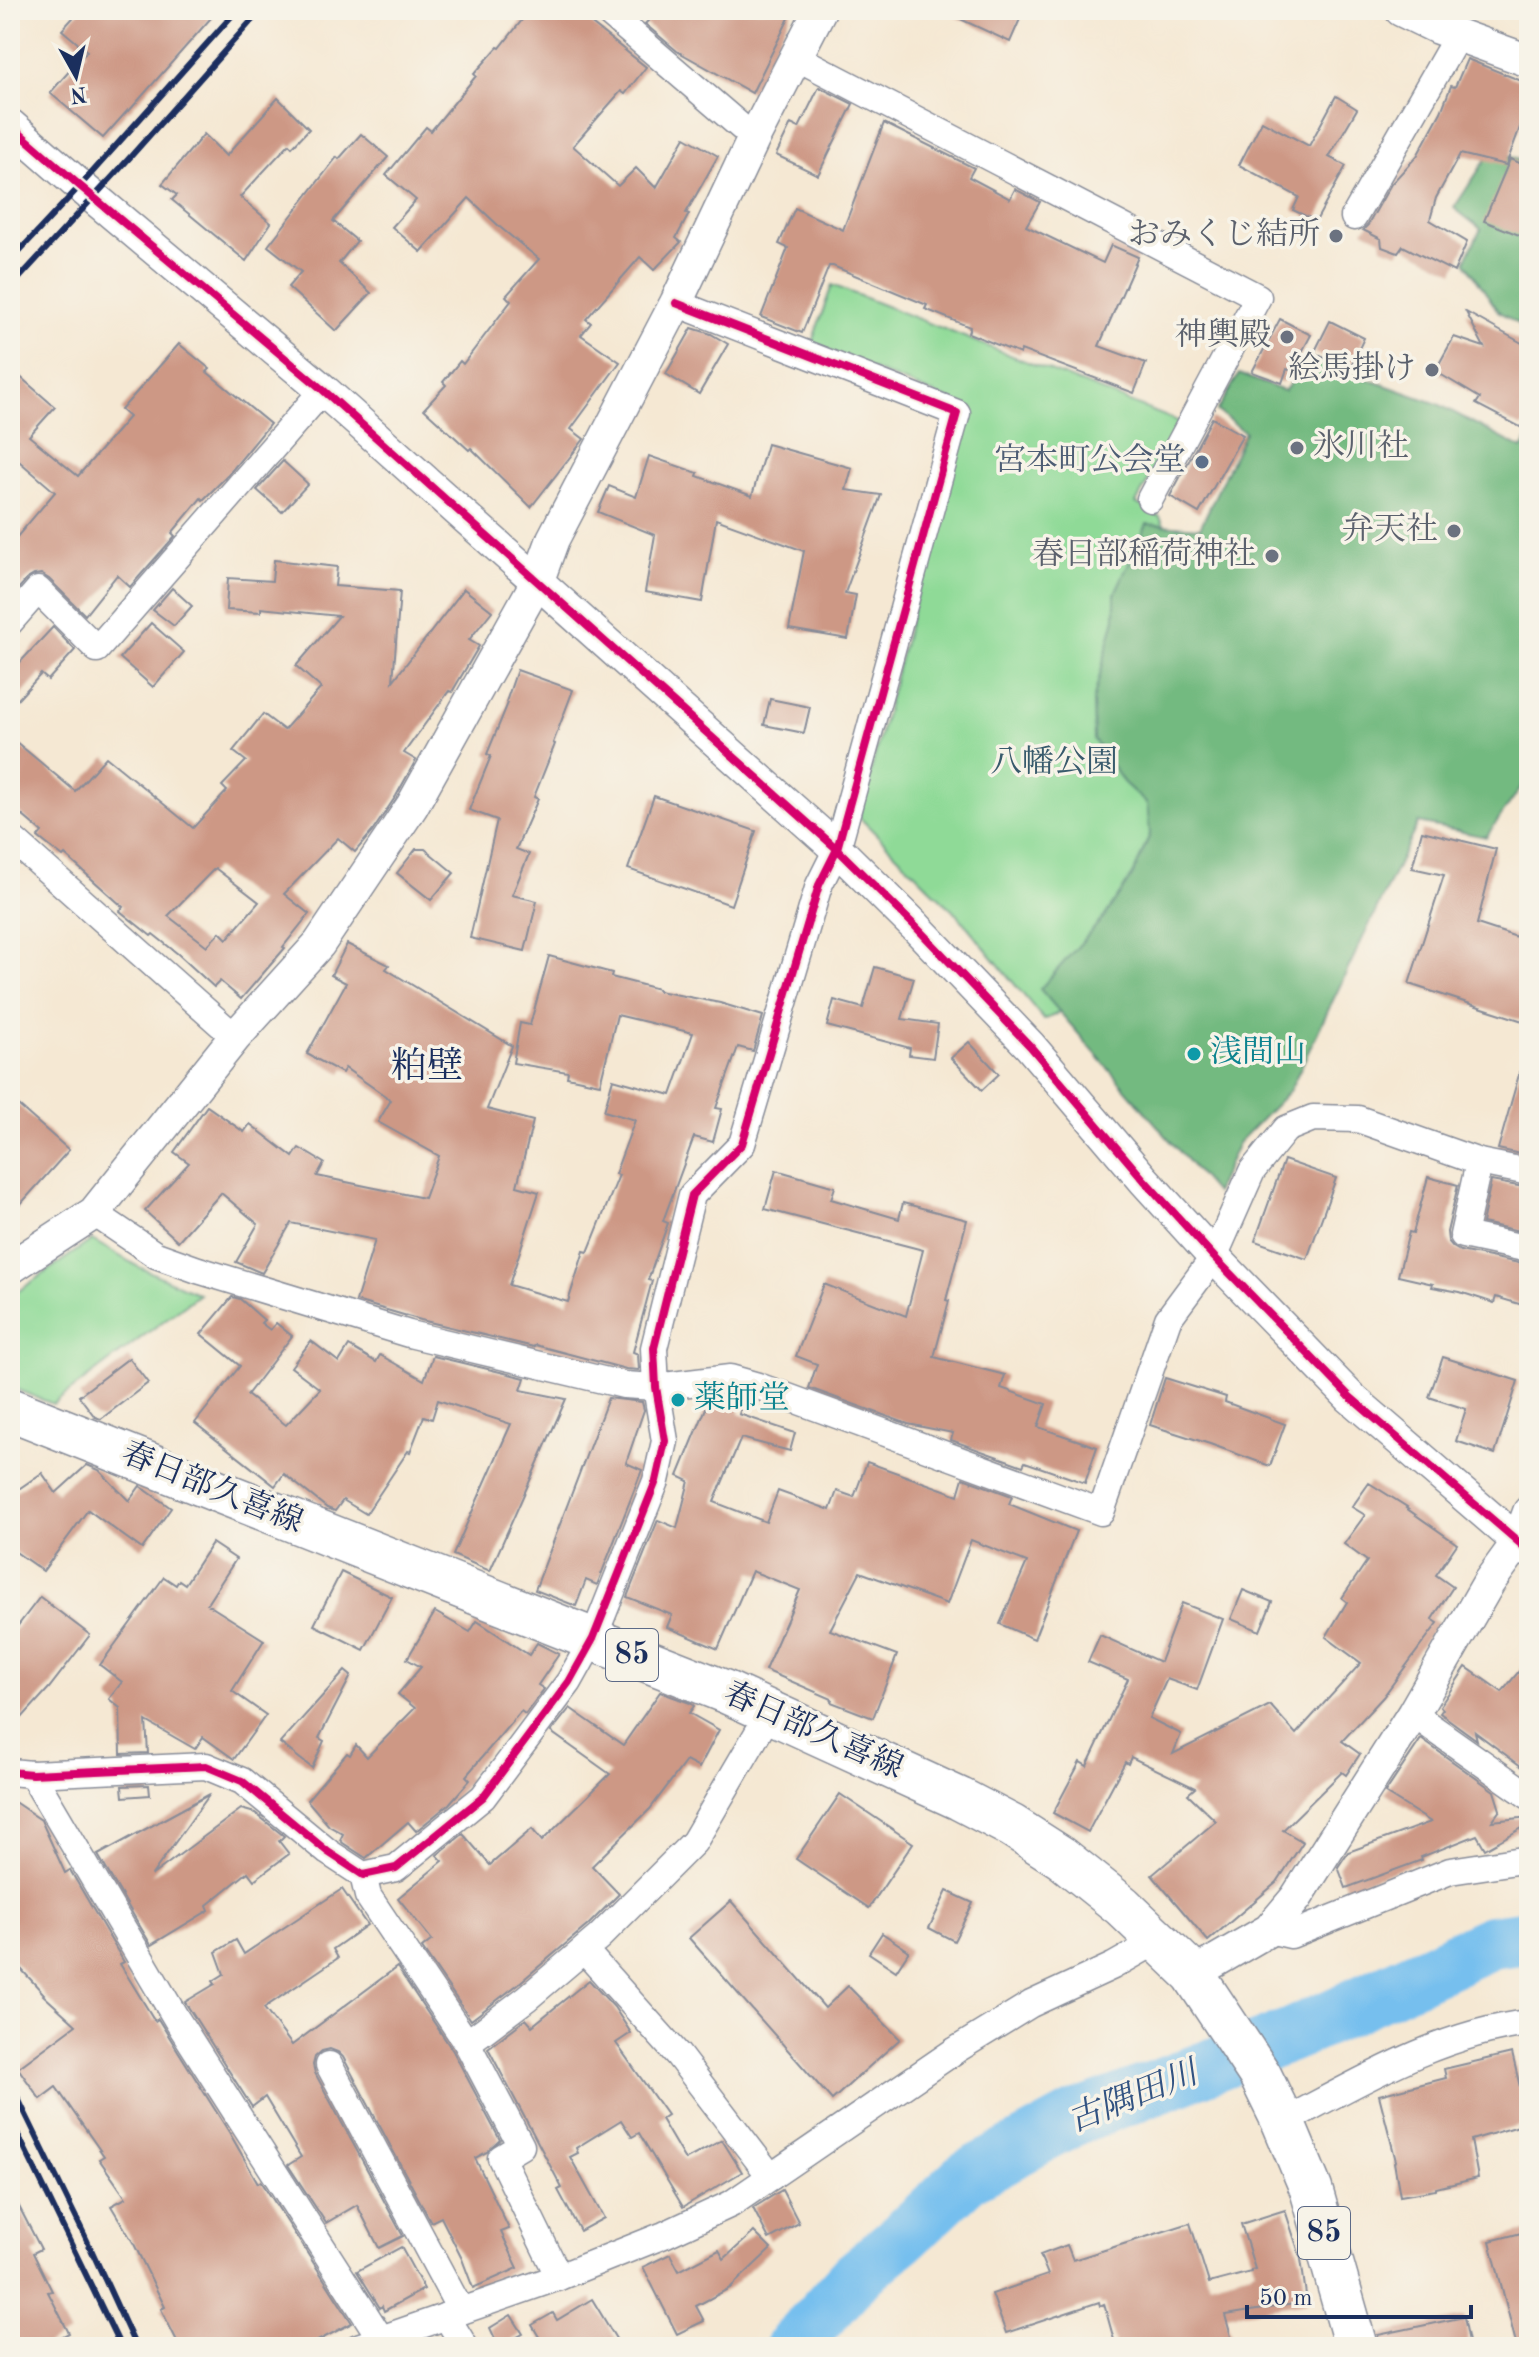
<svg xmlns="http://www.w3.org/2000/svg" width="1539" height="2357" font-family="'Old Standard TT','Noto Serif JP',serif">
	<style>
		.green { fill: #8fda97; stroke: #55847a; stroke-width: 2 }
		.forest { fill: #73ba80; stroke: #47746f; stroke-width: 2 }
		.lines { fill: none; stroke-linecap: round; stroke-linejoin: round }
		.river { stroke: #76bfee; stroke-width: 54 }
		.building { fill: #cd9885; fill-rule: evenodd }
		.minor-casing { stroke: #888c98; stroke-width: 29 }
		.tertiary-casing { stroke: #888c98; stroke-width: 35 }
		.primary-casing { stroke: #888c98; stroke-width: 45 }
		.minor { stroke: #fff; stroke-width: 26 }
		.tertiary { stroke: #fff; stroke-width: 32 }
		.primary { stroke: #fff; stroke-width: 42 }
		.rail { stroke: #1b2f5e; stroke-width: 6 }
		.cycleway-casing { stroke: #f7f3e8; stroke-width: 13 }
		.cycleway { stroke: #d6006c; stroke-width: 8 }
		.worship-dot { fill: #6b7280; stroke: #f7f3e8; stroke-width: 3 }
		.service-dot { fill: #5c6f8a; stroke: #f7f3e8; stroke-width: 3 }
		.culture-dot { fill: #0f9aa8; stroke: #f7f3e8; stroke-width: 3 }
		.labels { text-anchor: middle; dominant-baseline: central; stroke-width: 7; stroke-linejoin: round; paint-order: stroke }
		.shield { fill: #f7f3e8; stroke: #5d6a87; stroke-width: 2 }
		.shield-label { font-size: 30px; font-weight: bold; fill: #1b2f5e }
		.worship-label { font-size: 32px; fill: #5b616d; stroke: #f7f3e8; text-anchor: end }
		.service-label { font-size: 32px; fill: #4e5e75; stroke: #f7f3e8; text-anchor: end }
		.park-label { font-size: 32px; fill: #385a6c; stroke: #f7f3e8 }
		.culture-label { font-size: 32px; fill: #0d838f; stroke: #f7f3e8; text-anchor: start }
		.street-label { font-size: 32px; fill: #1b2f5e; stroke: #f7f3e8 }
		.water-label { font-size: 34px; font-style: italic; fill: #325382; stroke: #f7f3e8 }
		.quarter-label { font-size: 36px; fill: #1b2f5e; stroke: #f7f3e8 }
	</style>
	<rect width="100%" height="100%" fill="#f7f3e8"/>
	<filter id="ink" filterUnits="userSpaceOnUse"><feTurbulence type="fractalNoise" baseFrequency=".0125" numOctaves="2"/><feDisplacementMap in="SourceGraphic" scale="16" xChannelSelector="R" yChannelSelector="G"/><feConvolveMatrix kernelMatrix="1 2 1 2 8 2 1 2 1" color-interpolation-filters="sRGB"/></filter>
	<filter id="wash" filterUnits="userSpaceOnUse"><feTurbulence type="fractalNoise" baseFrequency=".006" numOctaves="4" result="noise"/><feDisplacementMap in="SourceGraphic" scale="32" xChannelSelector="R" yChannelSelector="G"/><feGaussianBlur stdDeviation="1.8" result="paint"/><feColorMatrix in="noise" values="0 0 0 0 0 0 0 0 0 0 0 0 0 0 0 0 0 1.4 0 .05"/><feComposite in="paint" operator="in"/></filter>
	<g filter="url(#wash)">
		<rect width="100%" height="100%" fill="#f5e8d3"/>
		<!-- green -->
		<g class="green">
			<polygon points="832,285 1180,422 1136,503 1160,517 1177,550 1145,972 1044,1020 962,920 859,817 965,406 811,345"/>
			<polygon points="92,1240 139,1267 199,1294 53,1404 10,1387 10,1297"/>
		</g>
		<!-- forest -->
		<g class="forest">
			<polygon points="1492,150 1529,164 1529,331 1498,311 1465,261 1481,229 1454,208"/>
			<polygon points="1311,359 1438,404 1522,449 1529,438 1529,776 1486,837 1418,823 1290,1090 1238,1143 1215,1193 1040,989 1105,916 1134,873 1150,834 1147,804 1124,783 1094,740 1093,701 1115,618 1115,593 1147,524 1200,528 1245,432 1217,411 1239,374 1284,391"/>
		</g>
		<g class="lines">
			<!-- river -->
			<polyline class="river" points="792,2347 855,2277 904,2236 967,2177 1076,2118 1291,2035 1491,1942 1529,1937"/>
		</g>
		<g id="blocks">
			<!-- building -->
			<g class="building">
				<polygon points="80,10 218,10 129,111 128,110 103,138 50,93 87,51 62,30"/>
				<polygon points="530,10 574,10 646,67 625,94 621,91 573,146 618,186 636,168 656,188 685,137 718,156 686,213 689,214 676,238 681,242 654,270 640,257 586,319 591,323 581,335 620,362 571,429 584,439 581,443 531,507 471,448 469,450 424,409 446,385 443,382 460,361 463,364 511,301 506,296 539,259 501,228 469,198 421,252 392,227 416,200 386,175 426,127 431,131 476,76 474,74 498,47 500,48"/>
				<polygon points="658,10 793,10 752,93 677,51 645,24"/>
				<polygon points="941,10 1024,10 1010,42"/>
				<polygon points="1467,59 1529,84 1529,103 1506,165 1460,154 1436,198 1430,220 1467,242 1454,272 1403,246 1398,253 1382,247 1381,239 1363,230 1368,225 1391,184 1417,156 1441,112 1451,86 1455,87"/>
				<polygon points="819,87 853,104 818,175 776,155 791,124 799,128"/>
				<polygon points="1336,96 1357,109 1329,157 1346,166 1316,221 1293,210 1299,197 1239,165 1262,121 1309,146"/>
				<polygon points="278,98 309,129 292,147 289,144 240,197 271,223 246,261 172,200 177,195 162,184 204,134 226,156"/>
				<polygon points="884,123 974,168 969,177 1010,199 1015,189 1040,202 1026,226 1103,263 1111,245 1138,257 1099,346 1146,363 1134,393 1021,350 1020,354 968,333 970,327 925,309 927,305 833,266 829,266 802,333 761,317 788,248 779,244 795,208 843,230"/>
				<polygon points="361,134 388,157 333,221 357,241 339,263 371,293 336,331 288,287 301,272 268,246 337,157 339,159"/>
				<polygon points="1510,159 1529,167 1529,239 1484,221"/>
				<polygon points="1466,312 1529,347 1529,415 1522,428 1476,404 1480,398 1435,371 1454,337 1484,347"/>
				<polygon points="1280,319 1311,335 1292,371 1287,369 1282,383 1252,372"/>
				<polygon points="1330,321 1364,338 1349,370 1314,353"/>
				<polygon points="692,328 711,334 728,344 699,394 666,374"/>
				<polygon points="179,344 210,369 207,372 270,424 228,475 203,500 201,498 172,533 175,536 130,587 117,575 85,615 49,579 41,574 34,575 27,579 10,598 10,545 55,492 12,455 10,457 10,368 55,407 29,436 78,476 129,417 121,410"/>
				<polygon points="1212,418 1243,435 1199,513 1170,496"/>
				<polygon points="767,444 852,468 846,490 881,495 845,593 856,595 848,639 789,629 804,551 716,519 702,602 645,592 655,535 598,512 609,486 636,497 649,456 698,473 697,476 752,496"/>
				<polygon points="283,461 308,484 282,512 257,490"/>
				<path d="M274 560 337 567 335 586 400 591 393 681 464 589 492 611 469 640 479 646 452 692 449 691 404 753 416 760 396 796 372 832 355 852 338 838 284 894 309 914 283 947 285 948 241 999 220 981 214 987 178 954 153 934 151 936 120 911 123 907 65 855 63 857 38 837 42 832 10 805V737L75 791 106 757 193 828 227 791 222 786 246 761 233 751 263 714 284 730 321 688 296 666 339 616 261 608V612L226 610 228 578 272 581ZM215 868 259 902 227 939 220 932 207 946 168 916Z"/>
				<polygon points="172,588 192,606 174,626 153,610"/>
				<polygon points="151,623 184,652 153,687 120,658"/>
				<polygon points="53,627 75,650 48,680 41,674 10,708 10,673"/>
				<polygon points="517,670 573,690 553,743 555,744 534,797 538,799 516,849 529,854 512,895 537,901 525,951 470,938 497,820 469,810 491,756 487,754 508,703 506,702"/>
				<polygon points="770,699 810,707 804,733 764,725"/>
				<polygon points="654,796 756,831 731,905 628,869"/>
				<polygon points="1422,831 1496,849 1477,924 1529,941 1529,1023 1409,984 1444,875 1412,868"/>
				<polygon points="416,849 425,849 454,873 431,900 397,873"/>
				<polygon points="347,944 389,965 386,969 512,1046 487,1109 533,1121 517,1186 539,1192 509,1285 568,1302 584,1251 588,1252 619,1175 615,1174 635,1120 604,1111 613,1079 671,1095 693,1033 617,1015 600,1084 567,1077 568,1072 513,1063 520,1023 530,1025 549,956 612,973 611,977 658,989 658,991 720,1003 763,1016 753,1051 738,1047 716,1108 722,1109 713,1142 694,1137 663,1221 668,1223 648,1280 652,1281 633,1352 638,1354 639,1370 626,1369 535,1345 534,1347 421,1320 356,1301 375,1240 291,1223 262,1273 236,1262 258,1224 221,1193 178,1241 145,1211 189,1163 174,1152 207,1106 244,1132 250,1124 293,1157 299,1148 324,1163 317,1176 424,1198 439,1156 378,1122 391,1100 345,1068 342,1073 307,1054 346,983 331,975"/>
				<polygon points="875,967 914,978 902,1019 938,1024 933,1058 909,1055 910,1048 827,1026 834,1000 863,1008"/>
				<polygon points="969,1042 999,1074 982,1090 951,1058"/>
				<polygon points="1522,1064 1529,1065 1529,1156 1498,1149"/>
				<polygon points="10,1098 69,1150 10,1216"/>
				<polygon points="1284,1160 1336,1178 1307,1259 1255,1241"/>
				<polygon points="776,1170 835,1187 831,1199 899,1219 903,1203 967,1220 946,1300 949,1301 934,1357 1005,1375 1001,1388 1046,1404 1038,1427 1097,1447 1085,1483 1025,1462 1023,1466 951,1440 953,1433 908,1424 809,1388 817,1364 796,1356 824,1284 906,1316 923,1250 765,1209"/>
				<polygon points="1428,1177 1458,1185 1447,1232 1448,1241 1453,1247 1460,1251 1529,1265 1529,1307 1496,1297 1494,1303 1460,1292 1432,1287 1433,1284 1398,1276 1409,1232 1413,1233"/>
				<polygon points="1491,1181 1529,1188 1529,1233 1482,1223"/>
				<polygon points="232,1297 240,1299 264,1320 261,1323 270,1330 276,1323 292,1336 247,1395 286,1425 320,1389 291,1367 311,1341 339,1362 349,1346 376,1362 380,1355 424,1380 433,1356 525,1378 521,1390 566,1399 490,1571 453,1555 511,1424 438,1400 432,1419 424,1416 410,1452 408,1451 366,1514 343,1500 335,1511 327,1508 284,1474 275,1486 195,1423 240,1366 201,1334"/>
				<polygon points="1443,1357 1518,1381 1495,1454 1456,1441 1466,1409 1429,1397"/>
				<polygon points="129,1358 148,1383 101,1419 95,1417 79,1396"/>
				<polygon points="1165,1378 1226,1397 1225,1402 1285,1424 1270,1466 1210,1444 1150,1425"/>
				<polygon points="711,1396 742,1405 739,1414 795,1433 790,1451 741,1438 714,1502 766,1522 778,1491 830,1510 837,1491 854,1497 867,1462 958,1495 963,1478 1012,1496 1009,1504 1076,1531 1034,1639 1000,1624 1027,1562 971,1540 947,1604 860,1572 830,1630 897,1655 873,1718 831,1702 832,1699 765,1670 800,1590 752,1571 718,1649 667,1627 672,1615 627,1597 658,1520 677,1528 689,1481 678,1476"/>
				<polygon points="608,1398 642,1402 644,1410 626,1463 642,1470 597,1585 586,1580 576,1606 535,1590"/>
				<polygon points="87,1465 99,1470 129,1501 140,1486 171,1508 142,1549 88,1510 43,1571 10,1548 10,1495 42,1473 56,1493"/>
				<polygon points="1369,1483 1407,1507 1406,1508 1457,1544 1436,1575 1453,1587 1432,1619 1438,1623 1428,1636 1383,1697 1342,1741 1360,1754 1346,1775 1342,1772 1283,1830 1303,1842 1277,1882 1208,1941 1152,1875 1216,1821 1188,1794 1195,1788 1131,1757 1128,1764 1125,1762 1088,1832 1053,1813 1080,1762 1087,1766 1128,1679 1088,1662 1100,1635 1160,1662 1182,1603 1223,1619 1197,1690 1167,1679 1149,1718 1181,1734 1173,1754 1270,1705 1296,1734 1361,1663 1326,1637 1347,1602 1342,1598 1367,1561 1344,1544 1365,1515 1352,1507"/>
				<polygon points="212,1543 236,1559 207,1604 264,1640 232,1691 266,1715 234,1759 203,1737 195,1749 146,1721 148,1753 121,1754 120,1708 109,1699 122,1682 100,1665 164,1577 176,1585 179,1580 185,1584"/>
				<polygon points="341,1572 392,1597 364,1650 314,1625"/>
				<polygon points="1243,1590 1272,1602 1260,1631 1231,1619"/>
				<polygon points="40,1597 90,1635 49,1688 10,1731 10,1636"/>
				<polygon points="435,1612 470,1632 477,1621 529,1655 537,1643 559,1654 538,1685 544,1689 525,1714 521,1711 466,1776 470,1780 449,1804 416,1831 408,1822 366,1858 343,1843 340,1840 343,1834 329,1826 307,1800 347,1753 350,1755 356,1745 367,1757 415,1708 398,1694 421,1667 407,1659"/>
				<polygon points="1529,1659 1529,1772 1475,1732 1477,1740 1440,1713 1443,1709 1440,1706 1466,1667 1502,1692"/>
				<polygon points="345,1671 351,1676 319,1738 324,1741 312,1768 280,1743"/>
				<polygon points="660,1692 690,1703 694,1706 689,1713 719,1730 699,1768 686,1761 650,1809 592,1866 619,1894 588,1925 517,1985 471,2020 422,1948 432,1940 398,1898 443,1861 437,1855 463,1834 490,1865 532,1829 542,1841 610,1774 551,1732 570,1708 623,1745"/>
				<polygon points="1421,1739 1494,1791 1500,1810 1492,1821 1529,1817 1529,1824 1485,1849 1477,1835 1421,1857 1422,1860 1346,1888 1338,1867 1348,1852 1431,1822 1385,1793"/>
				<polygon points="149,1785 150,1795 123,1797 122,1786"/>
				<polygon points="210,1794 151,1876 241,1809 255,1813 284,1836 279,1841 289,1854 254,1880 248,1872 207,1905 209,1910 151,1945 98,1855"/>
				<polygon points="840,1794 913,1843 869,1908 796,1859"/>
				<polygon points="10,1799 41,1820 65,1873 70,1870 124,1962 120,1964 155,2021 158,2019 229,2132 258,2183 261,2181 352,2323 306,2347 180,2347 161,2309 165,2307 134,2244 111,2206 126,2198 99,2159 104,2156 56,2087 40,2099 18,2068 76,2025 43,1995 44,1994 10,1957"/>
				<polygon points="342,1889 367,1925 333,1949 338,1958 264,2008 292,2045 397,1967 453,2051 500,2140 487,2152 475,2158 509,2229 501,2232 518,2268 473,2288 462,2259 441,2217 431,2222 343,2057 338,2052 330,2049 322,2051 315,2057 313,2065 315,2073 403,2236 379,2248 357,2205 326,2223 288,2165 301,2157 265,2097 252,2107 185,2002 215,1984 213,1981 224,1974 216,1952 236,1940 244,1954"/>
				<polygon points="947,1891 973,1903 954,1941 929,1928"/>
				<polygon points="731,1901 825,2008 848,1986 900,2039 832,2100 689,1938"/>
				<polygon points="882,1933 909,1951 896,1971 869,1953"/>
				<polygon points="589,1980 614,2007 631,2033 616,2043 667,2115 661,2119 685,2160 722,2140 742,2172 683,2207 639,2133 632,2137 621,2120 576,2148 578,2153 570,2157 604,2218 580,2231 558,2190 562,2188 488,2048 526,2019 532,2026"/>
				<polygon points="1512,2053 1520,2087 1529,2084 1529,2123 1471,2140 1478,2178 1436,2188 1436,2190 1400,2196 1394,2162 1396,2161 1379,2095 1446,2078 1444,2069"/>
				<polygon points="10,2189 41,2249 33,2253 52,2291 48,2292 69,2333 42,2347 10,2347"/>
				<polygon points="782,2190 799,2223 769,2239 753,2208"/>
				<polygon points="1285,2210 1301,2259 1307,2302 1225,2315 1234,2347 1116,2347 1104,2304 1100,2306 1099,2302 1006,2333 992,2294 1048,2275 1040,2255 1067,2245 1073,2260 1190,2223 1209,2283 1251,2272 1251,2270 1255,2269 1241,2224"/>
				<polygon points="1529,2231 1529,2347 1517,2347 1490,2241"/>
				<polygon points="754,2232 771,2249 730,2288 696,2306 704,2321 677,2334 643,2267 670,2254 679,2271 719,2250 724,2259"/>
				<polygon points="401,2247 424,2289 384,2311 382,2306 380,2308 357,2271"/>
				<polygon points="592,2299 621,2347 545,2347 532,2325 553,2313 557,2320"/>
				<polygon points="511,2315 523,2334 499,2347 490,2328"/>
				<polygon points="1464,2317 1470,2347 1379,2347 1378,2335"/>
			</g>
		</g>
	</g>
	<g filter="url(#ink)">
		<use href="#blocks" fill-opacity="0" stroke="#888c98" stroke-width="2"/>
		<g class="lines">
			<defs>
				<g id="minor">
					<polyline points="605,10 754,138"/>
					<polyline points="796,57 1258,297 1150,499"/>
					<polyline points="1354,217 1458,35"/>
					<polyline points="10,622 38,590 97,649 323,390"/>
					<polyline points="10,837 235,1037"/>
					<polyline points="1479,1162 1463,1235 1529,1249"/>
					<polyline points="94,1213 156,1255 198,1270 409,1334 624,1385 656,1387 730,1378 758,1386 1101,1512 1168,1319 1214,1257 1252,1171 1286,1129 1313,1118 1358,1119 1479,1162 1529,1172"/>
					<polyline points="1413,1714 1529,1796"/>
					<polyline points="10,1772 32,1774 206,1766 242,1781 328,1852 363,1875 396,1868 483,1797 569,1682 593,1639 656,1481 665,1441 656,1387 654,1348 692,1195 742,1144 819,885 837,849 957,413 676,303"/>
					<polyline points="32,1774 177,2020 381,2339"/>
					<polyline points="363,1875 368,1896 467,2043 521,2146 501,2158 559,2277"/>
					<polyline points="1269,1930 1291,1935 1450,1871 1529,1859"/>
					<polyline points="584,1950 678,2055 771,2177"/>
					<polyline points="467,2043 527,1998 599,1937 694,1842 770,1712"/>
					<polyline points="329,2065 461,2311"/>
					<path d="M1283 2122C1361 2081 1440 2033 1529 2023"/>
					<polyline points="446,2316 465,2347"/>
					<polyline points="358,2347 559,2277 664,2235 731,2204 956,2050 1031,2004 1113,1966 1157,1941"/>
				</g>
				<g id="tertiary">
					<polyline points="1401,10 1438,28 1529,61"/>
					<polyline points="10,125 80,186 323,390 837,849 916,927 1030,1046 1144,1180 1214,1257 1350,1397 1529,1551"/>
					<polyline points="10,1268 94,1213 235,1037 319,944 412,806 538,580 553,539 676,303 754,138 820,10"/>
					<polyline points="1193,1974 1269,1930 1296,1898 1413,1714 1489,1582 1518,1542 1529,1512"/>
				</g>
				<polyline id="primary" points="10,1409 726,1692 960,1799 1012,1826 1062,1858 1122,1906 1193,1974 1260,2075 1283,2122 1311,2189 1356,2347"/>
			</defs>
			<!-- minor casing -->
			<use href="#minor" class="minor-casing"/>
			<!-- tertiary casing -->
			<use href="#tertiary" class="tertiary-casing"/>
			<!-- primary casing -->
			<use href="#primary" class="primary-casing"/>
			<!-- minor -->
			<use href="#minor" class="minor"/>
			<!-- tertiary -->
			<use href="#tertiary" class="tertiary"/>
			<!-- primary -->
			<use href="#primary" class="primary"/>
			<!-- rail -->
			<g class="rail">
				<polyline points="10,261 80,186 237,10"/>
				<polyline points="10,288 116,173 261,10"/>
				<polyline points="10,2082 84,2234 136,2347"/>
				<polyline points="10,2118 121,2347"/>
			</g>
			<defs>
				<g id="cycleway">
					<polyline points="10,125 80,186 323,390 837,849 916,927 1030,1046 1144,1180 1214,1257 1350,1397 1529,1551"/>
					<polyline points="10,1772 32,1774 206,1766 242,1781 328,1852 363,1875 396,1868 483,1797 569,1682 593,1639 656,1481 665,1441 656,1387 654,1348 692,1195 742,1144 819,885 837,849 957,413 676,303"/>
				</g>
			</defs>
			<!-- cycleway casing -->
			<use href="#cycleway" class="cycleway-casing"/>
			<!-- cycleway -->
			<use href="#cycleway" class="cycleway"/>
		</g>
	</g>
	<!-- markers -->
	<g class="worship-dot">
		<circle cx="1336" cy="236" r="8"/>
		<circle cx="1287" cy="337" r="8"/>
		<circle cx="1432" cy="370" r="8"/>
		<circle cx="1297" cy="448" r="8"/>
		<circle cx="1454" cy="531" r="8"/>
		<circle cx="1272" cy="556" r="8"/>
	</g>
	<circle class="service-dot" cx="1202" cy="462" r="8"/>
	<g class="culture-dot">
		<circle cx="1194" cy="1054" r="8"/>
		<circle cx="678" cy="1400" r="8"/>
	</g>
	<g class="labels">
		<!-- shield labels -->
		<g class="shield">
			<rect x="606" y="1629" width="52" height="52" rx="6"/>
			<rect x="1298" y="2207" width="52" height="52" rx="6"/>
		</g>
		<g class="shield-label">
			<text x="632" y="1655">85</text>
			<text x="1324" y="2233">85</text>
		</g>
		<!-- worship labels -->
		<g class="worship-label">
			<text x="1320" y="236">おみくじ結所</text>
			<text x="1271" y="337">神輿殿</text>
			<text x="1416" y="370">絵馬掛け</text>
			<text x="1313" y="448" text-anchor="start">氷川社</text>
			<text x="1438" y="531">弁天社</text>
			<text x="1256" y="556">春日部稲荷神社</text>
		</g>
		<!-- service labels -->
		<g class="service-label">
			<text x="1186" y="462">宮本町公会堂</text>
		</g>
		<!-- park labels -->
		<g class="park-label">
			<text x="1054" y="764">八幡公園</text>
		</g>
		<!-- culture labels -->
		<g class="culture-label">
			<text x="1210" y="1054">浅間山</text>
			<text x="694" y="1400">薬師堂</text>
		</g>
		<!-- street labels -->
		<g class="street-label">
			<text transform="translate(212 1489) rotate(22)">春日部久喜線</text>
			<text transform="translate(813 1732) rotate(24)">春日部久喜線</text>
		</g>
		<!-- water labels -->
		<g class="water-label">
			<text transform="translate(1133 2098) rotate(-22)">古隅田川</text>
		</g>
		<!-- quarter labels -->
		<g class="quarter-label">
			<text x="427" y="1068">粕壁</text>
		</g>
	</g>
	<!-- margin -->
	<rect width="1539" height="2357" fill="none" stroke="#f7f3e8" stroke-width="40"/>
	<!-- north arrow -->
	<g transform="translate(76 76) rotate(172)" stroke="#f7f3e8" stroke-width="6" paint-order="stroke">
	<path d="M0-6L14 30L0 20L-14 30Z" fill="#1b2f5e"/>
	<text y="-12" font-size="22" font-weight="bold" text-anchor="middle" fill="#1b2f5e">N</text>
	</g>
	<!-- scale -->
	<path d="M1247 2305v12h224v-12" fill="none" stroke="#1b2f5e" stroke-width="4"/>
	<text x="1259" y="2305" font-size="24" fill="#1b2f5e" stroke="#f7f3e8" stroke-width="6" paint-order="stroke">50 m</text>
</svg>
